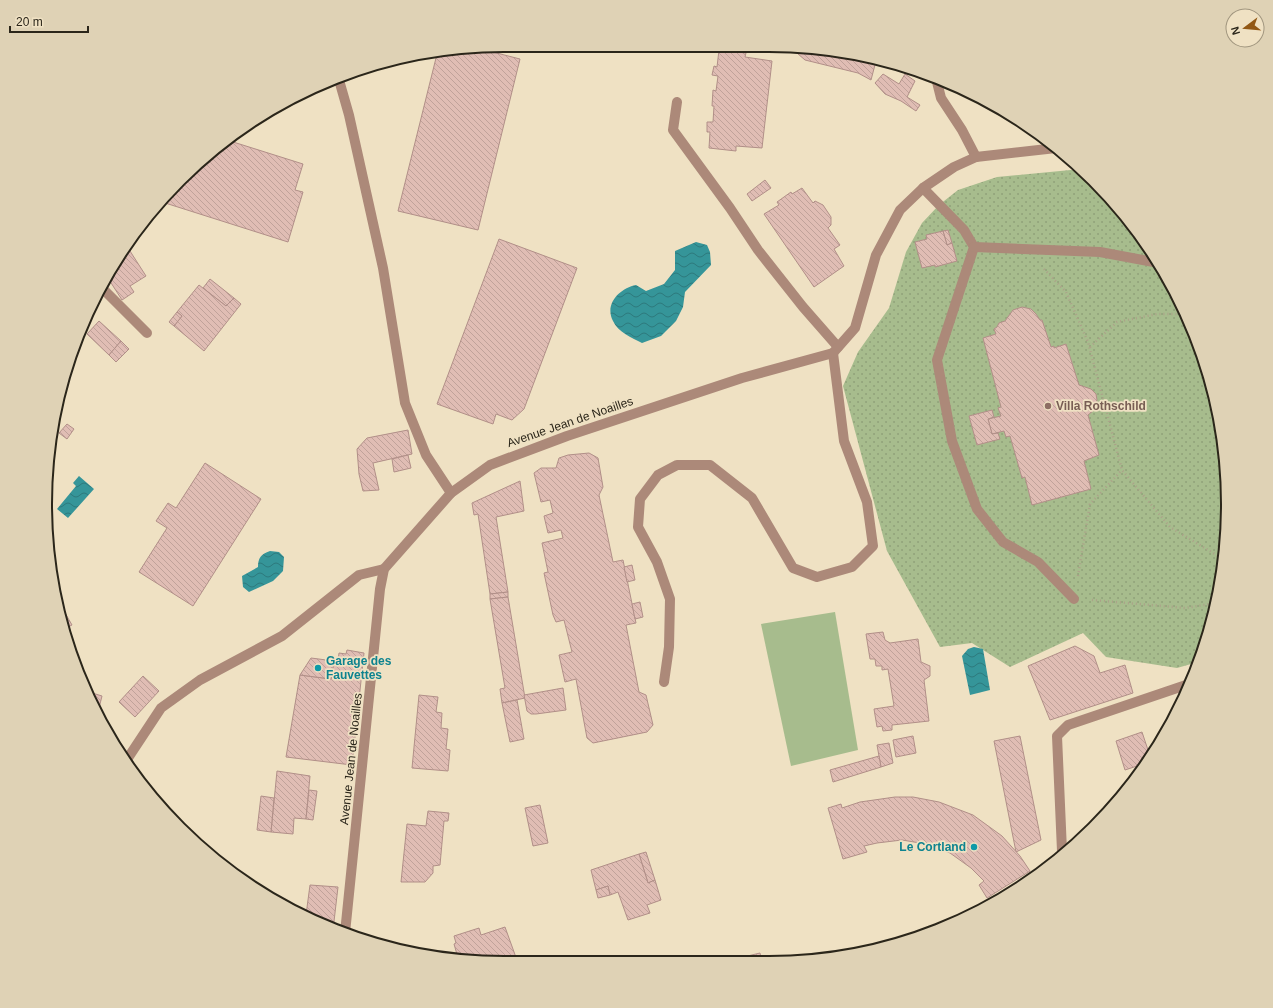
<svg xmlns="http://www.w3.org/2000/svg" width="1273" height="1008" font-family="Helvetica,sans-serif">
	<style>
		.park { fill: url(#park-dots) }
		.pitch { fill: #a7bc8d }
		.water { fill: url(#water-waves) }
		.building { fill: url(#building-back-hatch); stroke: #b18f88 }
		.lines { fill: none; stroke-linecap: round; stroke-linejoin: round }
		.path { stroke: #aca189; stroke-width: 2.5; stroke-dasharray: 1 3; stroke-linecap: butt }
		.minor { stroke: #ac8979; stroke-width: 10 }
		.education-dot { fill: #8d6e63; stroke: #efe1c3; stroke-width: 1.5 }
		.culture-dot { fill: #0f9aa8; stroke: #efe1c3; stroke-width: 1.5 }
		.labels { text-anchor: middle; dominant-baseline: central; stroke-width: 3.5; stroke-linejoin: round; paint-order: stroke }
		.education-label { font-size: 12px; font-weight: bold; fill: #785e54; stroke: #efe1c3; text-anchor: start }
		.street-label { font-size: 12px; fill: #2b261a; stroke: #efe1c3 }
		.culture-label { font-size: 12px; font-weight: bold; fill: #0d838f; stroke: #efe1c3; text-anchor: start }
		.rim { fill: none; stroke: #2b261a; stroke-width: 2 }
	</style>
	<defs>
		<pattern id="park-dots" width="8" height="8" patternUnits="userSpaceOnUse"><rect width="8" height="8" fill="#a7bc8d"/><path d="M2 2h.1M6 6h.1" fill="none" stroke="#90a179" stroke-width="1.8" stroke-linecap="round"/></pattern>
		<pattern id="water-waves" width="16" height="10" patternUnits="userSpaceOnUse"><rect width="16" height="10" fill="#359599"/><path d="M0 5q4-4 8 0t8 0" fill="none" stroke="#2d797c"/></pattern>
		<pattern id="building-back-hatch" width="6" height="6" patternUnits="userSpaceOnUse"><rect width="6" height="6" fill="#e0bdb4"/><path d="M-1 5l2 2M0 0l6 6M5-1l2 2" fill="none" stroke="#c0a29a"/></pattern>
	</defs>
	<rect width="100%" height="100%" fill="#efe1c3"/>
	<!-- park -->
	<polygon class="park" points="1081,169 1133,224 1167,275 1204,357 1224,444 1227,534 1212,623 1198,662 1177,668 1106,657 1083,633 1010,667 972,643 940,647 887,551 843,386 858,352 889,308 906,252 922,223 939,205 958,190 997,177"/>
	<!-- pitch -->
	<polygon class="pitch" points="835,612 858,750 791,766 761,624"/>
	<!-- water -->
	<g class="water">
		<path d="M696 242 707 245 710 252 711 265 685 292 683 307 676 321 661 336 642 343C632 338 618 332 613 321 604 304 620 288 636 285L646 291 664 284 675 270V251Z"/>
		<polygon points="79,476 94,489 68,518 57,509 76,486 73,483"/>
		<path d="M270 551 279 552 284 557 283 571 273 581 249 592 243 587 242 576 258 567C258 558 261 554 270 551Z"/>
		<polygon points="974,647 983,649 990,690 970,695 962,656 968,649"/>
	</g>
	<!-- building -->
	<g class="building">
		<polygon points="789,46 799,46 876,61 871,80 858,73 805,60"/>
		<polygon points="477,48 520,59 478,230 398,211 437,54"/>
		<polygon points="719,50 746,53 745,57 772,61 762,148 736,146 736,151 709,148 710,132 707,132 707,122 713,122 714,106 712,106 713,90 716,91 718,76 712,75 714,66 717,67"/>
		<polygon points="905,74 915,81 907,97 920,105 916,111 901,101 885,94 875,83 883,74 899,84"/>
		<polygon points="230,141 303,164 295,190 303,192 288,242 162,202 180,179"/>
		<polygon points="765,180 771,188 752,201 747,194"/>
		<polygon points="802,188 813,203 815,201 823,205 831,217 831,225 828,228 840,245 834,249 844,266 814,287 764,214 779,205 777,202 791,192 792,194"/>
		<polygon points="948,230 952,243 947,245 943,231"/>
		<polygon points="943,231 947,245 952,243 957,261 935,267 935,265 922,268 915,242 927,239 926,235"/>
		<polygon points="499,239 577,268 524,409 512,420 496,414 493,424 437,404"/>
		<polygon points="127,248 130,251 146,276 130,286 134,292 122,300 106,275"/>
		<polygon points="210,279 234,298 226,306 203,288"/>
		<polygon points="199,285 226,306 234,298 241,304 204,351 174,326 182,316 177,312"/>
		<polygon points="1022,307 1031,309 1036,314 1040,320 1042,320 1051,347 1054,346 1054,348 1066,344 1079,385 1091,389 1096,394 1097,400 1094,410 1088,415 1099,455 1084,461 1091,489 1032,505 1025,477 1022,478 1010,436 1006,437 1004,431 992,434 988,419 1001,416 998,408 1001,407 983,338 996,334 994,329 997,327 999,323 1005,321 1013,310"/>
		<polygon points="177,312 182,316 174,326 169,322"/>
		<polygon points="99,321 121,341 109,355 87,334"/>
		<polygon points="121,341 129,349 116,362 109,355"/>
		<polygon points="992,410 994,417 988,419 992,434 998,433 1000,439 977,445 969,416"/>
		<polygon points="67,424 74,429 67,439 59,433"/>
		<polygon points="408,430 412,454 373,463 379,490 363,491 359,474 357,449 367,438"/>
		<polygon points="589,453 598,458 603,487 599,495 613,562 623,560 636,623 626,625 639,692 646,695 653,725 647,732 593,743 587,738 576,679 565,682 559,655 572,652 564,620 556,622 553,615 544,573 548,572 542,543 563,538 561,530 548,533 544,516 553,513 550,500 541,502 534,473 541,468 556,468 559,458 568,455"/>
		<polygon points="408,455 411,468 394,472 392,459"/>
		<polygon points="205,463 261,499 193,606 139,572 167,528 156,521 168,503 176,508"/>
		<polygon points="520,481 524,511 496,517 508,592 490,594 478,514 474,515 472,503"/>
		<polygon points="632,565 635,580 627,582 624,567"/>
		<polygon points="508,592 508,597 490,599 490,594"/>
		<polygon points="508,597 525,698 502,703 500,689 505,688 490,599"/>
		<polygon points="57,599 72,625 66,628 60,618"/>
		<polygon points="640,602 643,617 635,619 632,604"/>
		<polygon points="60,618 70,635 67,637 61,623"/>
		<polygon points="883,632 885,640 890,643 918,639 921,662 930,666 930,676 924,680 929,721 892,725 892,730 883,731 882,726 877,727 874,709 894,706 888,669 882,670 882,666 876,666 875,659 870,659 866,634"/>
		<polygon points="1075,646 1094,656 1100,673 1125,665 1133,693 1050,720 1028,666"/>
		<polygon points="347,650 364,653 352,765 286,757 300,675 331,679 334,661 338,661 339,653 346,654"/>
		<polygon points="311,658 334,661 331,679 300,675"/>
		<polygon points="143,676 159,691 135,717 119,702"/>
		<polygon points="563,688 566,710 536,714 531,714 527,711 524,695"/>
		<polygon points="89,692 102,696 98,712"/>
		<polygon points="419,695 438,697 436,712 442,713 441,728 448,729 446,749 450,750 448,771 412,768"/>
		<polygon points="517,700 524,739 510,742 502,703"/>
		<polygon points="1142,732 1150,756 1146,763 1125,770 1116,741"/>
		<polygon points="913,736 916,753 896,757 893,740"/>
		<polygon points="1020,736 1041,840 1016,852 994,741"/>
		<polygon points="889,743 893,763 881,767 877,745"/>
		<polygon points="879,756 881,767 833,782 830,770"/>
		<polygon points="277,771 310,776 306,819 294,818 293,834 271,832"/>
		<polygon points="309,790 317,791 313,820 306,819"/>
		<polygon points="261,796 274,798 271,832 257,830"/>
		<polygon points="895,797 913,797 939,802 973,815 1002,836 1020,856 1030,871 987,898 979,885 984,881 971,868 950,853 926,844 902,840 877,843 864,846 867,852 843,859 828,808 841,804 842,808 860,802"/>
		<polygon points="540,805 548,843 533,846 525,808"/>
		<polygon points="428,811 449,813 448,821 444,821 440,865 433,866 433,873 425,882 401,882 407,824 426,826"/>
		<polygon points="646,852 655,880 648,883 639,854"/>
		<polygon points="639,854 648,883 655,880 661,900 647,905 650,913 628,920 618,892 610,895 608,886 596,890 591,870"/>
		<polygon points="310,885 338,887 333,930 306,915"/>
		<polygon points="608,886 610,895 598,898 596,890"/>
		<polygon points="505,927 518,963 458,958 454,944 456,943 454,936 479,928 481,935"/>
		<polygon points="760,953 762,962 736,962 735,959"/>
	</g>
	<g class="lines">
		<!-- path -->
		<g class="path">
			<polyline points="1044,269 1066,292 1088,342 1122,470 1170,527 1223,559"/>
			<polyline points="1090,347 1117,322 1157,314 1185,314"/>
			<polyline points="1078,576 1090,504 1122,470"/>
			<polyline points="1092,600 1185,608 1216,603"/>
		</g>
		<!-- minor -->
		<g class="minor">
			<polyline points="936,78 941,98 962,130 976,157"/>
			<polyline points="339,80 349,115 383,268 405,403 426,455 451,493"/>
			<polyline points="677,102 673,130 730,208 758,250 803,307 838,347"/>
			<polyline points="923,188 964,230 974,247 937,360 952,441 977,509 1003,542 1038,562 1074,599"/>
			<polyline points="974,247 1100,252 1159,263"/>
			<polyline points="101,287 147,333"/>
			<polyline points="664,682 669,647 670,599 657,562 638,527 640,499 658,475 677,465 710,465 752,498 793,568 817,577 852,567 873,546 867,502 844,441 833,353"/>
			<polyline points="126,761 161,708 200,680 282,636 359,575 384,569"/>
			<polyline points="1062,851 1057,736 1068,725 1189,684"/>
			<polyline points="345,933 380,589 384,569 451,493 490,465 567,436 742,378 833,353 855,328 876,255 900,210 923,188 954,167 976,157 1056,148"/>
		</g>
	</g>
	<!-- markers -->
	<circle class="education-dot" cx="1048" cy="406" r="4"/>
	<g class="culture-dot">
		<circle cx="318" cy="668" r="4"/>
		<circle cx="974" cy="847" r="4"/>
	</g>
	<g class="labels">
		<!-- education labels -->
		<g class="education-label">
			<text x="1056" y="406">Villa Rothschild</text>
		</g>
		<!-- street labels -->
		<g class="street-label">
			<text transform="translate(570 422) rotate(-19)">Avenue Jean de Noailles</text>
			<text transform="translate(351 759) rotate(-84)">Avenue Jean de Noailles</text>
		</g>
		<!-- culture labels -->
		<g class="culture-label">
			<text x="326" y="661">Garage des<tspan x="326" dy="14">Fauvettes</tspan></text>
			<text x="966" y="847" text-anchor="end">Le Cortland</text>
		</g>
	</g>
	<!-- crop -->
	<path d="M0 0H1273V1008H0ZM504 52H769A452 452 0 0 1 1221 504V504A452 452 0 0 1 769 956H504A452 452 0 0 1 52 504V504A452 452 0 0 1 504 52Z" fill="#dfd2b5" fill-rule="evenodd"/>
	<path class="rim" d="M504 52H769A452 452 0 0 1 1221 504V504A452 452 0 0 1 769 956H504A452 452 0 0 1 52 504V504A452 452 0 0 1 504 52Z"/>
	<!-- north arrow -->
	<g transform="translate(1245 28) rotate(254)"><circle r="19" fill="#efe1c3" stroke="#a1967f"/>
	<path d="M0-3L7 15L0 10L-7 15Z" fill="#925815"/>
	<text y="-6" font-size="11" font-weight="bold" text-anchor="middle" fill="#2b261a">N</text>
	</g>
	<!-- scale -->
	<path d="M10 26v6h78v-6" fill="none" stroke="#2b261a" stroke-width="2"/>
	<text x="16" y="26" font-size="12" fill="#2b261a" stroke="#efe1c3" stroke-width="3" paint-order="stroke">20 m</text>
</svg>
